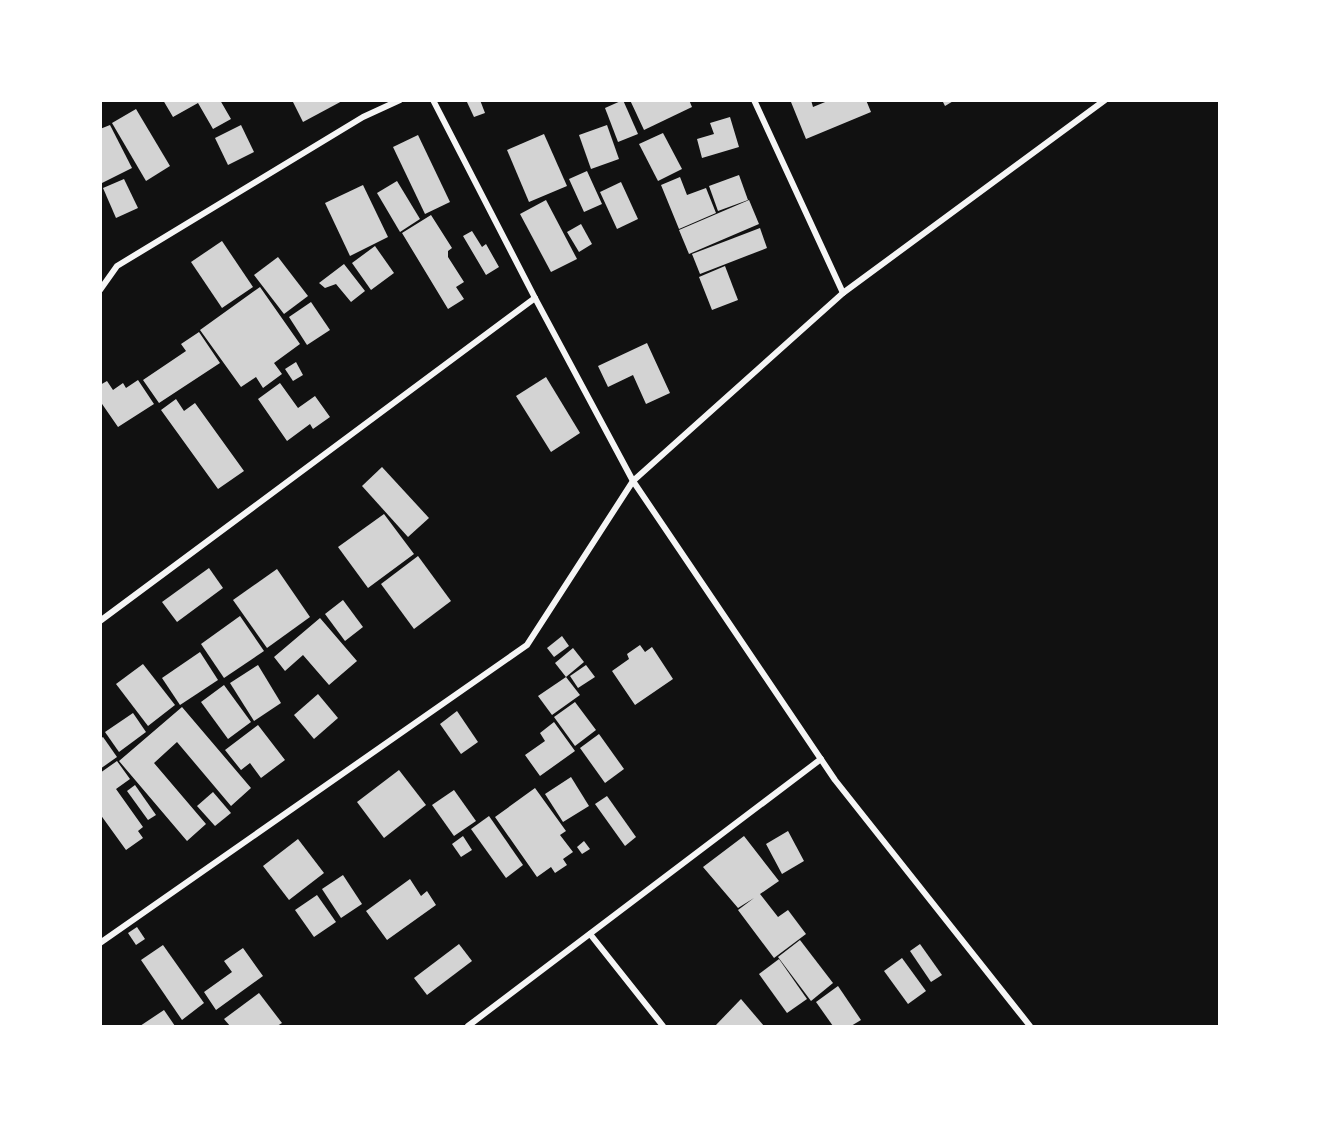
<svg xmlns="http://www.w3.org/2000/svg" width="1320" height="1127" font-family="Montserrat,sans-serif">
	<style>
		.building { fill: #d3d3d3 }
		.lines { fill: none; stroke-linecap: round; stroke-linejoin: round }
		.minor { stroke: #f5f5f5; stroke-width: 6 }
	</style>
	<rect width="100%" height="100%" fill="#111"/>
	<!-- building -->
	<g class="building">
		<polygon points="163,100 220,100 231,119 213,129 198,103 173,117"/>
		<polygon points="292,100 344,100 303,122"/>
		<polygon points="466,100 480,100 485,113 474,117"/>
		<polygon points="623,100 638,134 618,142 605,108"/>
		<polygon points="630,100 689,100 692,107 644,130"/>
		<polygon points="796,100 811,100 813,107 830,100 866,100 871,112 806,139 791,102"/>
		<polygon points="942,100 955,100 945,106"/>
		<polygon points="136,109 170,166 146,181 112,123"/>
		<polygon points="730,117 739,147 702,158 697,139 714,134 710,123"/>
		<polygon points="110,125 132,168 100,184 100,129"/>
		<polygon points="241,125 254,152 228,165 215,138"/>
		<polygon points="607,125 619,159 591,169 579,135"/>
		<polygon points="663,133 682,169 658,181 639,144"/>
		<polygon points="544,134 567,186 529,202 507,150"/>
		<polygon points="418,135 450,202 425,214 393,147"/>
		<polygon points="587,171 602,204 584,212 569,179"/>
		<polygon points="739,175 748,200 718,211 709,186"/>
		<polygon points="680,177 687,195 706,188 716,213 679,229 661,185"/>
		<polygon points="124,179 138,208 116,218 103,188"/>
		<polygon points="397,181 420,219 400,232 377,193"/>
		<polygon points="621,182 638,219 617,229 600,192"/>
		<polygon points="363,185 388,237 350,256 325,203"/>
		<polygon points="546,200 577,259 551,272 520,214"/>
		<polygon points="749,200 759,224 689,254 679,230"/>
		<polygon points="431,215 452,248 448,251 448,257 464,282 456,287 464,299 448,309 402,233"/>
		<polygon points="581,224 592,244 579,252 567,232"/>
		<polygon points="760,228 767,248 700,274 692,254"/>
		<polygon points="472,231 482,247 486,244 499,267 486,275 463,236"/>
		<polygon points="222,241 253,287 222,308 191,262"/>
		<polygon points="375,246 394,273 371,290 352,263"/>
		<polygon points="278,257 308,296 284,314 254,275"/>
		<polygon points="344,264 365,291 351,302 336,284 325,288 319,283"/>
		<polygon points="725,266 738,300 712,310 699,277"/>
		<polygon points="260,287 300,344 274,363 282,374 263,388 256,377 241,387 200,330"/>
		<polygon points="311,302 330,330 307,345 289,317"/>
		<polygon points="199,332 220,363 159,403 143,380 186,351 181,344"/>
		<polygon points="647,343 670,393 646,404 633,375 608,387 598,366"/>
		<polygon points="296,362 303,375 293,381 285,369"/>
		<polygon points="546,377 580,433 551,452 516,396"/>
		<polygon points="138,380 154,404 118,427 100,401 100,385 107,381 113,390 123,383 126,388"/>
		<polygon points="280,383 298,408 315,396 330,417 313,429 310,424 287,441 258,399"/>
		<polygon points="176,399 184,411 195,403 244,471 218,489 161,410"/>
		<polygon points="382,467 429,518 408,537 362,486"/>
		<polygon points="384,514 414,554 368,588 338,547"/>
		<polygon points="418,556 451,601 414,629 381,584"/>
		<polygon points="209,568 223,588 177,622 162,602"/>
		<polygon points="277,569 310,617 267,648 233,600"/>
		<polygon points="343,600 363,627 345,641 325,614"/>
		<polygon points="240,616 264,651 224,678 201,644"/>
		<polygon points="320,618 357,661 329,685 303,655 285,671 274,657"/>
		<polygon points="562,636 569,646 554,657 547,648"/>
		<polygon points="640,645 645,652 652,647 673,679 635,705 612,671 629,659 627,654"/>
		<polygon points="573,648 584,662 566,677 555,663"/>
		<polygon points="200,652 218,680 180,705 162,678"/>
		<polygon points="143,664 175,705 148,726 116,684"/>
		<polygon points="258,665 281,703 254,721 230,683"/>
		<polygon points="586,665 595,677 578,688 570,676"/>
		<polygon points="566,677 580,695 552,715 538,696"/>
		<polygon points="224,685 251,722 228,739 201,702"/>
		<polygon points="318,694 338,718 314,739 294,715"/>
		<polygon points="575,702 596,730 575,746 554,717"/>
		<polygon points="182,707 251,788 231,806 177,742 154,763 206,824 187,841 119,761"/>
		<polygon points="457,711 478,742 461,754 440,724"/>
		<polygon points="133,713 146,732 119,752 105,732"/>
		<polygon points="554,722 575,751 540,776 525,755 545,741 540,733"/>
		<polygon points="258,725 285,760 261,778 250,763 241,770 225,750"/>
		<polygon points="599,734 624,769 605,783 580,748"/>
		<polygon points="103,737 117,757 100,769 100,739"/>
		<polygon points="117,761 130,779 116,789 143,827 138,831 143,838 126,850 100,814 100,773"/>
		<polygon points="399,770 426,805 384,838 357,802"/>
		<polygon points="571,777 589,806 563,822 545,794"/>
		<polygon points="135,785 156,815 148,820 127,791"/>
		<polygon points="535,788 566,831 560,835 573,852 563,859 567,865 555,873 551,867 537,877 495,817"/>
		<polygon points="454,790 476,821 454,836 432,805"/>
		<polygon points="213,792 231,813 215,826 197,806"/>
		<polygon points="607,796 636,837 625,846 595,804"/>
		<polygon points="489,816 523,865 506,878 471,829"/>
		<polygon points="788,831 804,861 782,874 766,844"/>
		<polygon points="463,836 472,850 461,857 452,844"/>
		<polygon points="744,836 779,881 760,894 778,917 788,910 806,934 774,958 738,910 754,898 738,908 703,867"/>
		<polygon points="298,839 324,873 289,900 263,866"/>
		<polygon points="584,841 590,849 582,854 577,847"/>
		<polygon points="343,875 362,904 341,918 322,889"/>
		<polygon points="410,879 421,896 427,891 436,905 387,940 366,911"/>
		<polygon points="317,895 336,922 314,937 295,910"/>
		<polygon points="137,927 145,939 136,945 128,933"/>
		<polygon points="800,940 833,983 811,1001 778,957"/>
		<polygon points="459,944 472,961 427,995 414,978"/>
		<polygon points="920,944 942,975 931,982 910,951"/>
		<polygon points="163,945 204,1003 182,1020 141,960"/>
		<polygon points="243,948 263,976 216,1010 204,992 232,972 224,961"/>
		<polygon points="902,958 926,991 908,1004 884,971"/>
		<polygon points="779,959 807,999 787,1013 759,974"/>
		<polygon points="838,986 861,1020 851,1026 833,1026 816,1002"/>
		<polygon points="259,993 282,1023 277,1026 230,1026 224,1019"/>
		<polygon points="741,999 764,1026 715,1026"/>
		<polygon points="164,1010 175,1026 140,1026"/>
	</g>
	<g class="lines">
		<!-- minor -->
		<g class="minor">
			<polyline points="433,100 535,298 633,481 835,780 1030,1026"/>
			<polyline points="754,100 843,293"/>
			<polyline points="100,290 117,266 363,117 400,100"/>
			<polyline points="100,621 535,298"/>
			<polyline points="590,934 663,1026"/>
			<polyline points="100,943 527,645 633,481 843,293 1105,100"/>
			<polyline points="468,1026 821,759"/>
		</g>
	</g>
	<!-- border -->
	<rect width="1320" height="1127" fill="none" stroke="#ffffff" stroke-width="204"/>
</svg>
